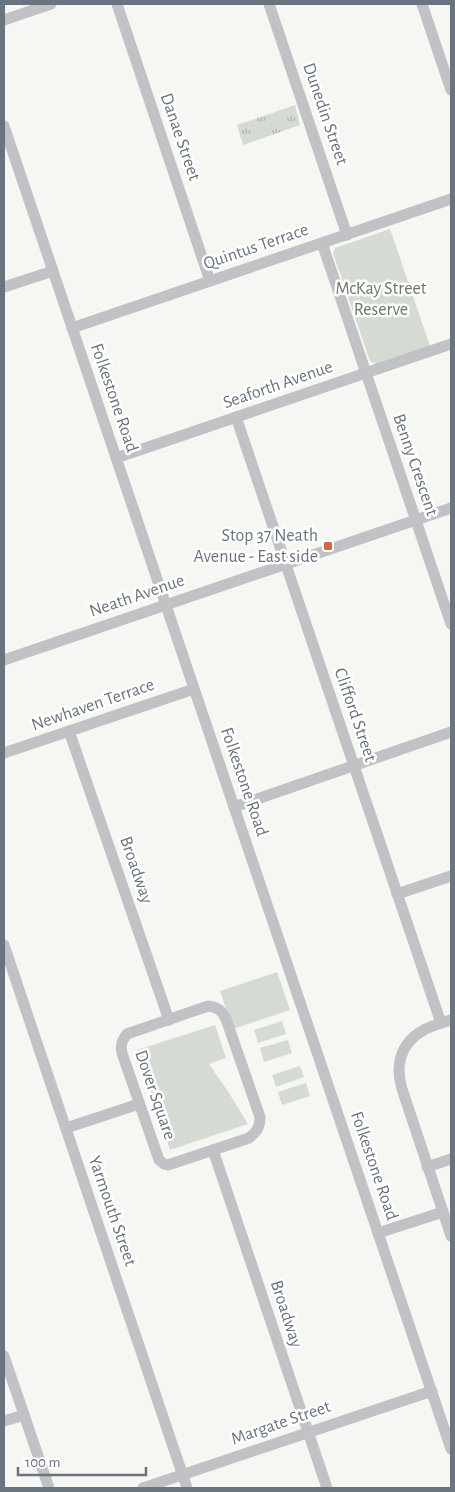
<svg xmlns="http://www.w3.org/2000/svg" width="455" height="1492" font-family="'Alegreya Sans',sans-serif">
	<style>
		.grass { fill: url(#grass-tufts) }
		.green { fill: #d5dad3 }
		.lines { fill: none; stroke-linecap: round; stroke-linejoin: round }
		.minor { stroke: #c0c2c6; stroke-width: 11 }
		.poi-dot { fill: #cd693c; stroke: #fff; stroke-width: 2 }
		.labels { text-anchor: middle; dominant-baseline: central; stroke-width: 5; stroke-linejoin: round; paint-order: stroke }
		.street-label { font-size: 18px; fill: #697480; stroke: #fff }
		.park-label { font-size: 18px; fill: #697867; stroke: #fff }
		.poi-label { font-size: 18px; fill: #697480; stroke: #fff; text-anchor: end }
	</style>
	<defs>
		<pattern id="grass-tufts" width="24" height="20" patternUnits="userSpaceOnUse" patternTransform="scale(1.25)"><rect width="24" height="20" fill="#d5dad3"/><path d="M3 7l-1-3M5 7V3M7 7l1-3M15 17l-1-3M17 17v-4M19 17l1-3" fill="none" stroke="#b1b5b0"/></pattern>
	</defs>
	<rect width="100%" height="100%" fill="#f6f6f3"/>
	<!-- grass -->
	<polygon class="grass" points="295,105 300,125 243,145 237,125"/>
	<!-- green -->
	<g class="green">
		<polygon points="390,229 430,346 377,365 370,361 333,253 335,248"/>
		<polygon points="277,972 290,1010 233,1029 220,991"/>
		<polygon points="282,1021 286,1034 258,1043 254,1030"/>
		<polygon points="215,1025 226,1058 209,1064 229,1093 248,1124 170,1150 137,1050"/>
		<polygon points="288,1040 292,1053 264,1062 260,1048"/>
		<polygon points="300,1066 304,1077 276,1087 272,1075"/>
		<polygon points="306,1083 310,1096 282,1105 278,1092"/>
	</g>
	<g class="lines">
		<!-- minor -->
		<g class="minor">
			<polyline points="117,4 210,281"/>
			<polyline points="269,4 347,235"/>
			<polyline points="422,4 451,90"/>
			<polyline points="4,20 51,4"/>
			<polyline points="4,126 451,1449"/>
			<polyline points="322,243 451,624"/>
			<polyline points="4,287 53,271"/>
			<polyline points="72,328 451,199"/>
			<polyline points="236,417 441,1023"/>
			<polyline points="116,458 451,344"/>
			<polyline points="4,660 451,508"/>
			<polyline points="69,731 169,1020"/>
			<polyline points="4,753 194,689"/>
			<polyline points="234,807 451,732"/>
			<polyline points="397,894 451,876"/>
			<polyline points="4,945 187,1488"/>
			<path d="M208 1006C218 1007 222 1011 226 1019L260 1117C260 1127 257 1132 249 1138L168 1165 164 1164 159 1160 122 1053C120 1045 122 1040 127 1034Z"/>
			<path d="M451 1020C442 1023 430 1026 422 1031 400 1044 395 1066 402 1089L451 1236"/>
			<polyline points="66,1128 139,1104"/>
			<polyline points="213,1150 327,1488"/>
			<polyline points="427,1167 451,1159"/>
			<polyline points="378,1233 443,1212"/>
			<polyline points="4,1356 49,1488"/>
			<polyline points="4,1421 24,1415"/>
			<polyline points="143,1488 432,1391"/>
		</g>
	</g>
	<!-- markers -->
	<rect class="poi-dot" x="323" y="541" width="10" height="10" rx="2.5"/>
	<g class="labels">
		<!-- street labels -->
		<g class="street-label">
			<text transform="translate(325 114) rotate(71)">Dunedin Street</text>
			<text transform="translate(180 137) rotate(71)">Danae Street</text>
			<text transform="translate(256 247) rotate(-19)">Quintus Terrace</text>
			<text transform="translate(278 385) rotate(-19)">Seaforth Avenue</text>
			<text transform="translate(114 398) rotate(71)">Folkestone Road</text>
			<text transform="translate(415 465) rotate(71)">Benny Crescent</text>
			<text transform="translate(137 596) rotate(-19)">Neath Avenue</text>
			<text transform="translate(93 705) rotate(-19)">Newhaven Terrace</text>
			<text transform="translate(355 715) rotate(71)">Clifford Street</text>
			<text transform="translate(244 782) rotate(71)">Folkestone Road</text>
			<text transform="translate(136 870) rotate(71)">Broadway</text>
			<text transform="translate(155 1095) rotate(71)">Dover Square</text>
			<text transform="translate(374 1166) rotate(71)">Folkestone Road</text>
			<text transform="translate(112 1211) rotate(71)">Yarmouth Street</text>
			<text transform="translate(286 1314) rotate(72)">Broadway</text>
			<text transform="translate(281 1423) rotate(-19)">Margate Street</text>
		</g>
		<!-- park labels -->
		<g class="park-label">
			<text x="381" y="289">McKay Street<tspan x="381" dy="21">Reserve</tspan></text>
		</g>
		<!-- poi labels -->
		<g class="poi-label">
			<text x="318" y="536">Stop 37 Neath<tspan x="318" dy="21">Avenue - East side</tspan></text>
		</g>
	</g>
	<!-- border -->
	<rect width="455" height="1492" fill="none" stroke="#697480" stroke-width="10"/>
	<!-- scale -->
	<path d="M18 1467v8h128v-8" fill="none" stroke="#697480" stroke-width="2.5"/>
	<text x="25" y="1467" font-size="15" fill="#697480" stroke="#ffffff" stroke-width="4" paint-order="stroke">100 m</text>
</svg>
